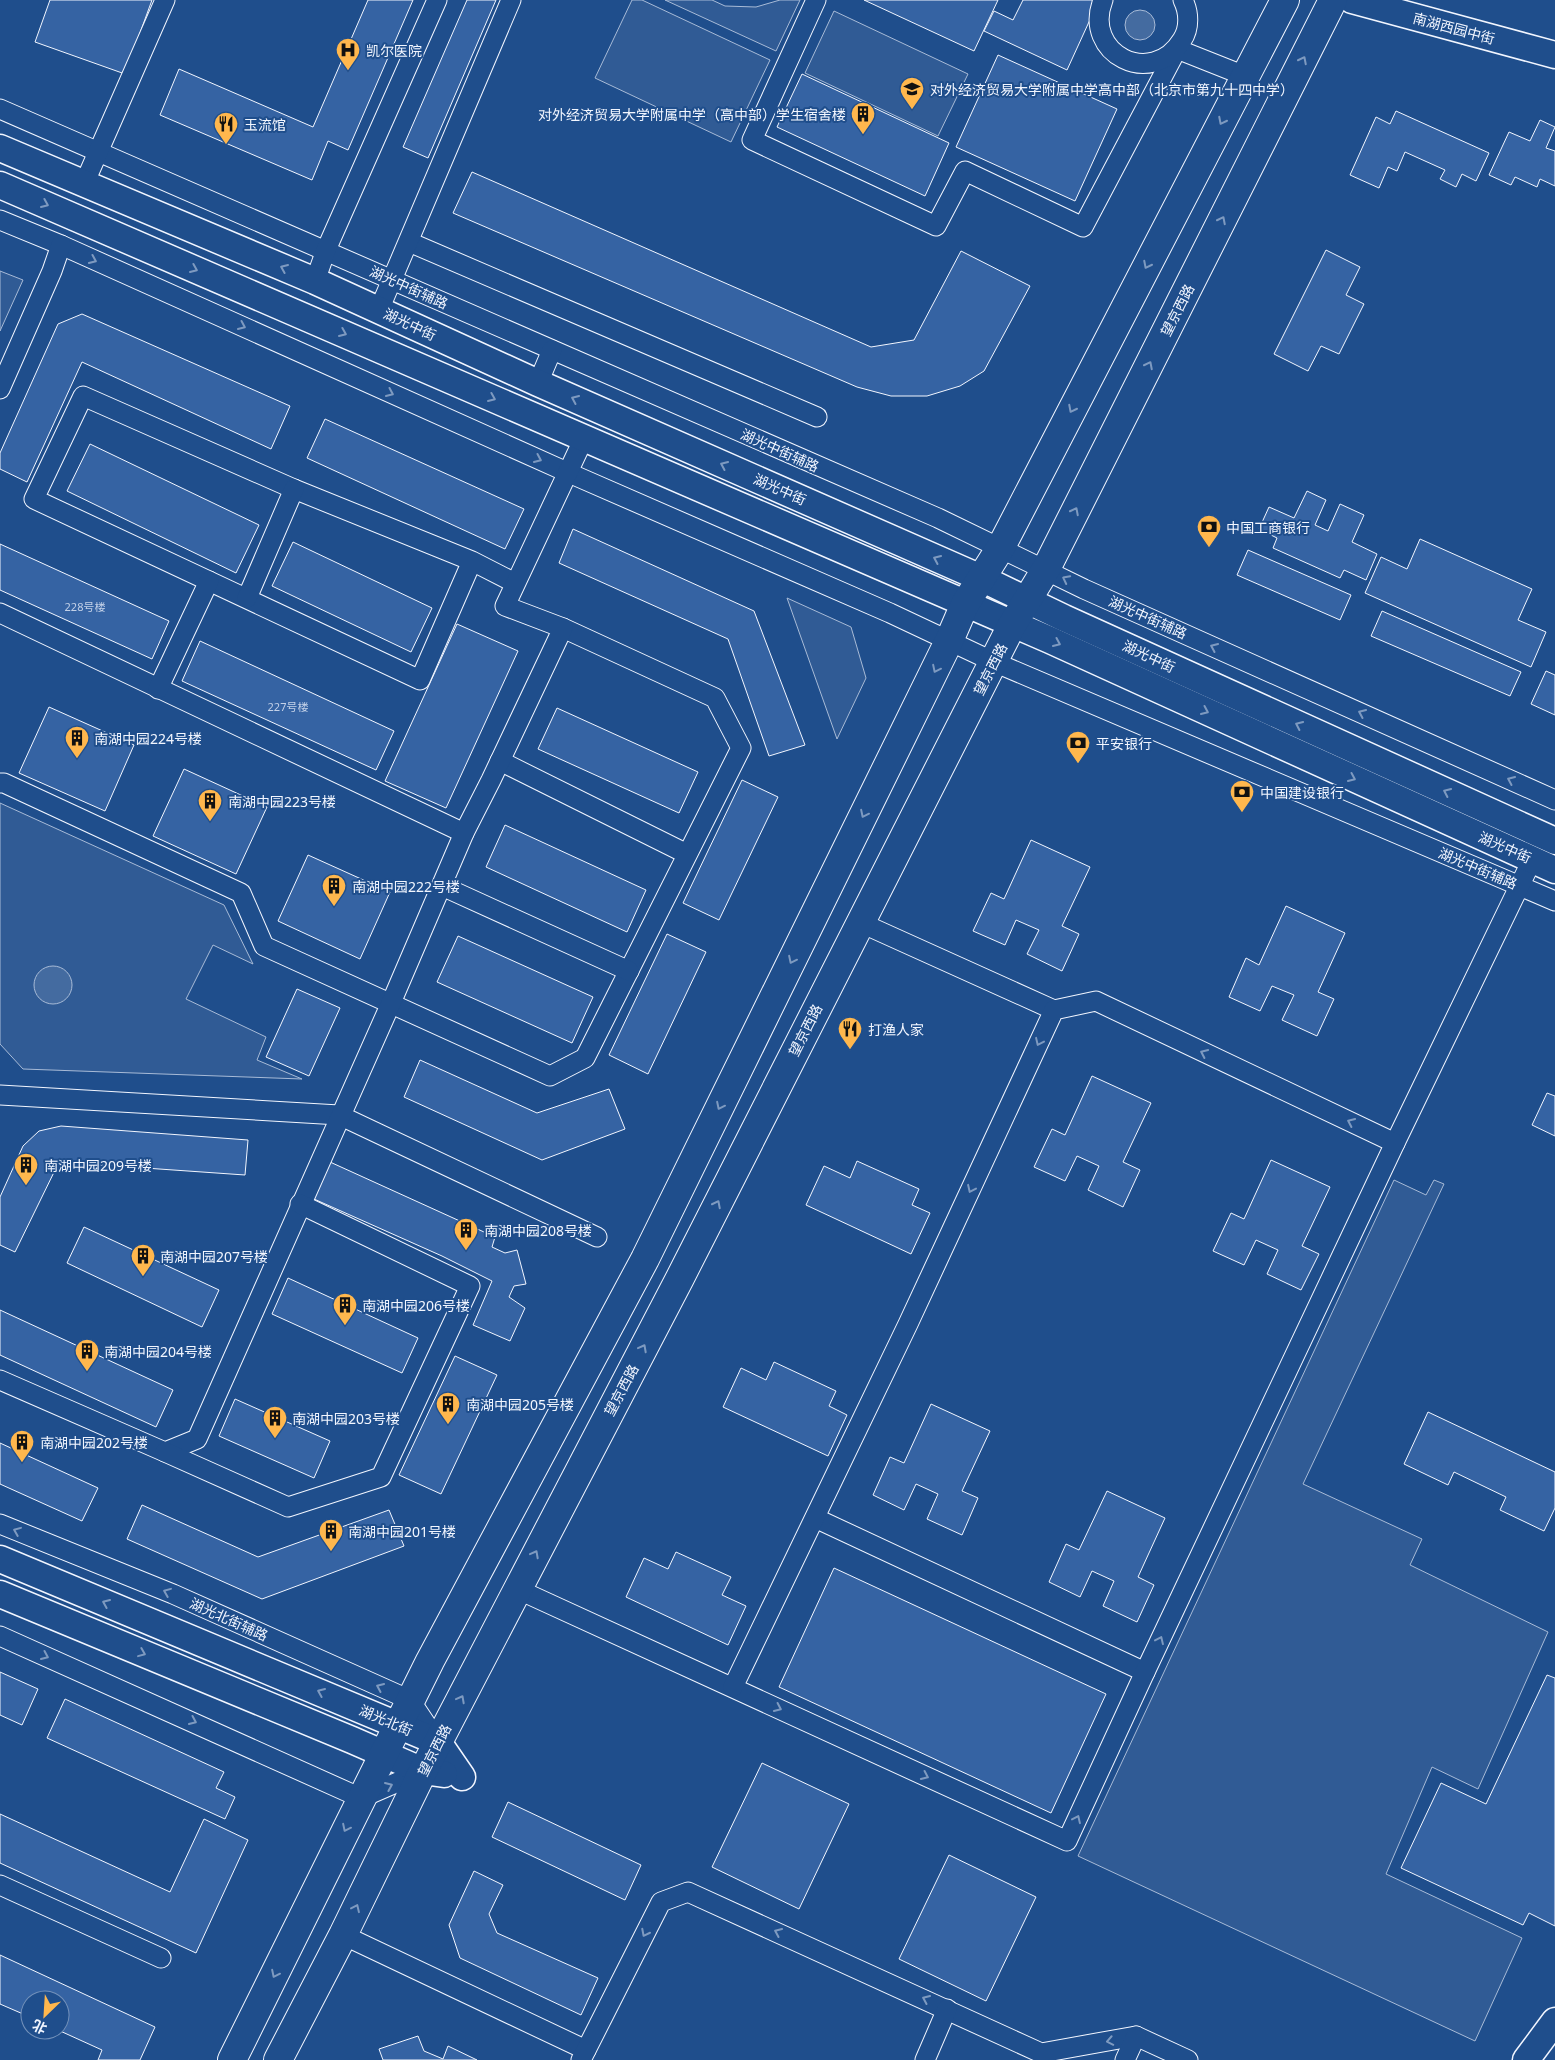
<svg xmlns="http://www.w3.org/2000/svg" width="1555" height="2060" font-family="'Noto Sans','Noto Sans SC',sans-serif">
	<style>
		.built { fill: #305b95; stroke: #a8bbd7 }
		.water { fill: #446ba0; stroke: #a8bbd7 }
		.building { fill: #3563a3; stroke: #f2f6ff }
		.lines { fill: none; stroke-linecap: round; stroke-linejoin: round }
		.street-casing { stroke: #f2f6ff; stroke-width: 21 }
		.secondary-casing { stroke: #f2f6ff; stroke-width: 29 }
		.primary-casing { stroke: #f2f6ff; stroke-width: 30 }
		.street { stroke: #1f4e8c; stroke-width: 19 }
		.secondary { stroke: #1f4e8c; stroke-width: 26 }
		.primary { stroke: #1f4e8c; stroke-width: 28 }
		.oneway { stroke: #7e9ac0 }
		.labels { text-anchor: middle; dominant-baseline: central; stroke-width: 4; stroke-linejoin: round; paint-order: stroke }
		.number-label { font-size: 11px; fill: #c3d1e8 }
		.street-label { font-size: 14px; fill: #f2f6ff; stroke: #1f4e8c }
		.poi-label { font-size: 14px; fill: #f2f6ff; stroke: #1f4e8c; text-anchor: start }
	</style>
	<rect width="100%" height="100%" fill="#1f4e8c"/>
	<!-- built -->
	<g class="built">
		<polygon points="632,0 642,0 770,60 731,142 595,78"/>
		<polygon points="665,0 712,0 725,6 756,7 780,0 800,0 776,51"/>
		<polygon points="834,11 968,74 938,136 805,73"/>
		<polygon points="0,271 23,280 0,331"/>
		<polygon points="787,598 851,627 866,678 837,739"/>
		<polygon points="0,803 224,905 253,964 213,945 186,999 266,1037 257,1060 302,1079 23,1069 0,1044"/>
		<polygon points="1394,1180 1426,1195 1434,1180 1444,1184 1303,1484 1422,1539 1410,1565 1548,1632 1478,1789 1432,1767 1386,1874 1522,1938 1475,2041 1078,1856"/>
	</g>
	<!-- water -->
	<g class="water">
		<circle cx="1140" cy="25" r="15"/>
		<circle cx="53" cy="985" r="19"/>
	</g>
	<!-- building -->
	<g class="building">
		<polygon points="50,0 152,0 125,74 35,42"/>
		<polygon points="368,0 413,0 348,150 328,141 312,180 160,115 179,69 313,127"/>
		<polygon points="467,0 496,0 428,158 403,147"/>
		<polygon points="864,0 998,0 974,51"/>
		<polygon points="1023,0 1099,0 1067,70 984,31 994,11 1013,20"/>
		<polygon points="998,55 1117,109 1075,201 956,147"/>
		<polygon points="802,74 949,143 925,196 777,127"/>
		<polygon points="1396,111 1489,153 1476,181 1462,174 1456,187 1440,179 1445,170 1405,152 1397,171 1388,167 1379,188 1350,175 1376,117 1390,124"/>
		<polygon points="1540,120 1555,127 1546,148 1555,151 1555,186 1540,179 1537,187 1515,177 1511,185 1489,175 1509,132 1530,141"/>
		<polygon points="472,172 871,347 914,340 961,251 1030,286 984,371 960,386 927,396 891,396 857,387 453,213"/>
		<polygon points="1326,250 1360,267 1346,295 1364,304 1339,354 1321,346 1308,371 1274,354"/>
		<polygon points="82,314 290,406 271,449 82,362 27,482 0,469 0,453 58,324"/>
		<polygon points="325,419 524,509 505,549 307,458"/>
		<polygon points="90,444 259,525 236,573 67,491"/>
		<polygon points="1307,491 1326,500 1315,525 1328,531 1340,504 1364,515 1352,542 1377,554 1366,580 1344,570 1340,578 1273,548 1277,538 1259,529 1269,507 1294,518"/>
		<polygon points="573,529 754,611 805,745 769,756 728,639 559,563"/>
		<polygon points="1420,539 1532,589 1518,620 1546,632 1531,667 1365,593 1381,557 1407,569"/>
		<polygon points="293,542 432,608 411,652 272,586"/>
		<polygon points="0,544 169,621 152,659 0,590"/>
		<polygon points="1248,550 1351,595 1340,620 1237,575"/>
		<polygon points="1382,611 1521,672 1510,696 1371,636"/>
		<polygon points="457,624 518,651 446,808 385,781"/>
		<polygon points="200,641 394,731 376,770 182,681"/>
		<polygon points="1546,671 1555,675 1555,715 1531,704"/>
		<polygon points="49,707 134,745 105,811 19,773"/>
		<polygon points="557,708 698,772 679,813 538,749"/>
		<polygon points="184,769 267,807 236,874 153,836"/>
		<polygon points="742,780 778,797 719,920 683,903"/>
		<polygon points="505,825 646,890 627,932 486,867"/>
		<polygon points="1031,840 1090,867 1062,926 1079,934 1062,971 1027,954 1039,930 1016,920 1005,945 973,931 991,893 1004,899"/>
		<polygon points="308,855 390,892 360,959 278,921"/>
		<polygon points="1286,906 1345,933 1318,992 1334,999 1317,1036 1282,1020 1294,995 1272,986 1260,1011 1229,997 1246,958 1259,965"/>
		<polygon points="667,934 706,952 648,1074 609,1055"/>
		<polygon points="458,936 593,997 572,1043 437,982"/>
		<polygon points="297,989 340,1008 309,1076 266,1057"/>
		<polygon points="420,1060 537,1113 609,1089 625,1129 542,1160 404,1097"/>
		<polygon points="1092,1076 1151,1103 1123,1162 1140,1170 1123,1207 1088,1190 1099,1166 1077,1156 1065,1181 1034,1167 1052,1129 1065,1135"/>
		<polygon points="1547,1093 1555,1096 1555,1136 1532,1125"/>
		<polygon points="61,1126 248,1140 245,1175 59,1162 15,1252 0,1245 0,1197 23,1146 39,1131"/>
		<polygon points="1271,1160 1330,1187 1302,1246 1319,1254 1301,1290 1267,1274 1278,1250 1256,1240 1244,1265 1213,1251 1231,1213 1244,1219"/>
		<polygon points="857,1161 919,1189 912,1205 930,1213 911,1254 806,1205 824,1166 850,1178"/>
		<polygon points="330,1162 495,1237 492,1247 505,1253 517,1250 526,1284 514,1286 509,1297 525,1308 510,1341 473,1325 492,1281 442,1256 314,1199"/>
		<polygon points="84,1227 219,1290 202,1327 67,1263"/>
		<polygon points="288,1278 418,1338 402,1373 272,1314"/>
		<polygon points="0,1310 173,1390 156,1427 0,1355"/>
		<polygon points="455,1356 497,1375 441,1494 399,1475"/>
		<polygon points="774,1362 836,1391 829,1406 847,1415 828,1456 723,1407 741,1368 766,1380"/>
		<polygon points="235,1399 330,1441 314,1478 219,1436"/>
		<polygon points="931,1404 990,1431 962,1491 978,1498 962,1535 927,1519 938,1494 916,1484 904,1510 873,1495 890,1457 904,1463"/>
		<polygon points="1428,1412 1555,1472 1555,1508 1544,1531 1500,1510 1506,1497 1454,1472 1448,1485 1404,1464"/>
		<polygon points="0,1443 98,1488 82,1521 0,1484"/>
		<polygon points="1107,1491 1165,1518 1138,1577 1154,1585 1137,1622 1103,1606 1114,1581 1092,1571 1080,1597 1049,1582 1066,1544 1079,1550"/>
		<polygon points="142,1505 258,1557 389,1510 404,1546 262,1599 127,1539"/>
		<polygon points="676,1552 731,1577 722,1595 746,1606 728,1645 626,1597 644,1558 668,1569"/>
		<polygon points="834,1568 1106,1694 1051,1813 779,1687"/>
		<polygon points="0,1672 38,1689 22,1725 0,1715"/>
		<polygon points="1547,1675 1555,1678 1555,1926 1529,1913 1523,1925 1401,1868 1441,1783 1486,1804"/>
		<polygon points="65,1699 224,1772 216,1788 235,1797 225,1819 47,1738"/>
		<polygon points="762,1763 849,1804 799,1909 712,1867"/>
		<polygon points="508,1802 641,1865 625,1900 492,1837"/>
		<polygon points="0,1814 170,1892 204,1819 248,1840 196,1953 0,1863"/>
		<polygon points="949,1855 1036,1897 986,2001 899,1959"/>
		<polygon points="474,1871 503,1885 489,1914 497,1933 598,1978 581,2015 460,1958 449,1925"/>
		<polygon points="0,1955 155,2027 140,2060 98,2060 102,2050 58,2030 60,2030 60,2000 30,2000 30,2017 0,2004"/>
		<polygon points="418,2036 424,2051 443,2059 448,2046 477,2060 383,2060 379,2049"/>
	</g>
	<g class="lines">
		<defs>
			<g id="street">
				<polyline points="816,0 752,140 936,226 965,171 1083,227 1177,49 1245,76"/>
				<path d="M1103 0C1082 54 1152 89 1182 40 1190 28 1189 12 1183 0"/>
				<polyline points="0,109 938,518 1084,589 1555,800"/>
				<polyline points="84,184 165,0"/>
				<polyline points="0,220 61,245 569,473 890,613 994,662 1555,901"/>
				<polyline points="409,242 817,417"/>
				<polyline points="315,281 326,250 437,0"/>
				<polyline points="379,310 511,0"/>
				<polyline points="538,383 552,350"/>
				<polyline points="0,389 52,271 61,245"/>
				<polyline points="472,561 420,680 34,499 83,396 294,489 472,561 515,583"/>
				<polyline points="247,598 294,489"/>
				<polyline points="0,613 464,833"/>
				<polyline points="158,689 209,581"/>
				<polyline points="500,761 687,854"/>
				<polyline points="0,783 4,783 241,893 264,946 550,1076 585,1058 741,748 715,698 563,628"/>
				<polyline points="442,886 629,971"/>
				<polyline points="859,922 1054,1010"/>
				<polyline points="0,1095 339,1115 597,1237"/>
				<polyline points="0,1380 165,1452 197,1439 391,1003 464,833 491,780 563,628 505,606 584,438"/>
				<polyline points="165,1452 288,1507 381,1477 470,1286 300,1204"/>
				<polyline points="815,1518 1145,1672"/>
				<polyline points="0,1524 173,1594 410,1700 438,1742"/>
				<polyline points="517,1589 1067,1841 1145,1672 1395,1143 1532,860"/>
				<polyline points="0,1636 361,1798 423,1771"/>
				<polyline points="733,1687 908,1324 1054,1010 1096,1001 1395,1143"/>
				<polyline points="0,1885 161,1958"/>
				<polyline points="343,1935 586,2050"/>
				<polyline points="581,2060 661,1902 688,1892 1041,2053 1136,2036 1188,2060"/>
				<polyline points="925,2060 947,2009"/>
				<polyline points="1125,2060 1136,2036"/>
			</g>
			<g id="secondary">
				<polyline points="1352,0 1555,55"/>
				<polyline points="0,148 315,281 538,383 981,578 1064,618 1555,841"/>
				<polyline points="0,185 1050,640 1555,870"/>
				<polyline points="0,1559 438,1742 462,1777"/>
				<polyline points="0,1594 352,1740 423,1771 444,1774"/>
				<polyline points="1526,2060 1555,2021"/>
			</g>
			<g id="primary">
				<polyline points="232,2060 430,1661 645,1259 949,641 965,604 1001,547 1285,0"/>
				<polyline points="278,2060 343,1935 423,1771 680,1278 1012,625 1046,569 1333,0"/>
			</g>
		</defs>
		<!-- street casing -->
		<use href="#street" class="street-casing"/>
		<!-- secondary casing -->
		<use href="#secondary" class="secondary-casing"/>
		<!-- primary casing -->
		<use href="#primary" class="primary-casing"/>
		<!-- street -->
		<use href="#street" class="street"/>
		<!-- secondary -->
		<use href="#secondary" class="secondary"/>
		<!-- primary -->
		<use href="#primary" class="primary"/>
	</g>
	<!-- one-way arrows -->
	<defs><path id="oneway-chevron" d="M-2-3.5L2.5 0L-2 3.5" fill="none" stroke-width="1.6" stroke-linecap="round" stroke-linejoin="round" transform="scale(1.25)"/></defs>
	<g class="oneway">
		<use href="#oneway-chevron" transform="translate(1303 60) rotate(-63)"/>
		<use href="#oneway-chevron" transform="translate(1222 121) rotate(117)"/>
		<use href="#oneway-chevron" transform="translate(45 204) rotate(23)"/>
		<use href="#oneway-chevron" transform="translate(1222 220) rotate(-63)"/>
		<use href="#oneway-chevron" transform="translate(93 260) rotate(24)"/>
		<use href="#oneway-chevron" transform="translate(1147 265) rotate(117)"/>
		<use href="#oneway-chevron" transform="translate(284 268) rotate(-157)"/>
		<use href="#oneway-chevron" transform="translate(194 269) rotate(23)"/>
		<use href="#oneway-chevron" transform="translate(242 326) rotate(24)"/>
		<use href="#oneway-chevron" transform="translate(343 333) rotate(23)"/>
		<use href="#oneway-chevron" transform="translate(1149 365) rotate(-63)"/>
		<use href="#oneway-chevron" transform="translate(390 393) rotate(24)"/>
		<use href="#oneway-chevron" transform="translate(492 398) rotate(23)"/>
		<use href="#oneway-chevron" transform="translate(575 399) rotate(-156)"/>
		<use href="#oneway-chevron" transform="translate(1072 409) rotate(117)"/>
		<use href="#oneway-chevron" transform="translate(538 459) rotate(24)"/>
		<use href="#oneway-chevron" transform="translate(724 465) rotate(-156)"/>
		<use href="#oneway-chevron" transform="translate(1075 511) rotate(-63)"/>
		<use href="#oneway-chevron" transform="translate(937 559) rotate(-156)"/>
		<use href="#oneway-chevron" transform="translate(1066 579) rotate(-153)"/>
		<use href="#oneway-chevron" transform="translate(1057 643) rotate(24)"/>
		<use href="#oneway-chevron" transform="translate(1214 647) rotate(-156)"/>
		<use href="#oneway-chevron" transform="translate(936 669) rotate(116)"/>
		<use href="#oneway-chevron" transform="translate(1205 711) rotate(24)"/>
		<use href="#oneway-chevron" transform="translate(1362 713) rotate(-156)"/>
		<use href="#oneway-chevron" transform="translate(1299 725) rotate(-155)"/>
		<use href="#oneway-chevron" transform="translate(1352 778) rotate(24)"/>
		<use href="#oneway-chevron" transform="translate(1511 780) rotate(-156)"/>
		<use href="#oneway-chevron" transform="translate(1447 792) rotate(-155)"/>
		<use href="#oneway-chevron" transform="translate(864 814) rotate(116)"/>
		<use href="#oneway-chevron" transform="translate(792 960) rotate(116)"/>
		<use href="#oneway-chevron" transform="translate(1039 1042) rotate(115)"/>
		<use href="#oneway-chevron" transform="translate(1204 1053) rotate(-155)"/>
		<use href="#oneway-chevron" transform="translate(720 1106) rotate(116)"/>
		<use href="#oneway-chevron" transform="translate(1351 1122) rotate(-155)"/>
		<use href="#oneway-chevron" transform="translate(971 1189) rotate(115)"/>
		<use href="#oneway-chevron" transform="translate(717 1204) rotate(-63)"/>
		<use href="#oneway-chevron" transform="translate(643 1348) rotate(-62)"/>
		<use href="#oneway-chevron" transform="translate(17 1531) rotate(-158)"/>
		<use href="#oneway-chevron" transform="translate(535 1554) rotate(-62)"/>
		<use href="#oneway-chevron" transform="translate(167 1592) rotate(-158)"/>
		<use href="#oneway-chevron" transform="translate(106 1603) rotate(-157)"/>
		<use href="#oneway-chevron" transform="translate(1160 1640) rotate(-65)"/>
		<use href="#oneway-chevron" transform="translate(142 1653) rotate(22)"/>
		<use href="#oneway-chevron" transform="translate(45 1656) rotate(24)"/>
		<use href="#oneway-chevron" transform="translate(380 1687) rotate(-156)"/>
		<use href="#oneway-chevron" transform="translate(321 1692) rotate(-157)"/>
		<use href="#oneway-chevron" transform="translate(461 1699) rotate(-62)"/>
		<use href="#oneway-chevron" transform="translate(778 1708) rotate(25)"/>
		<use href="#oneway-chevron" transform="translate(193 1721) rotate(24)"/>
		<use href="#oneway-chevron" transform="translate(925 1776) rotate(25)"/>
		<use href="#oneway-chevron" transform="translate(389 1786) rotate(-23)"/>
		<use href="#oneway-chevron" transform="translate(1077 1819) rotate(-65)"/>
		<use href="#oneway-chevron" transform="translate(346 1828) rotate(116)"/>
		<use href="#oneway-chevron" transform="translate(356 1908) rotate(-65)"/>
		<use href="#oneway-chevron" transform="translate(778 1932) rotate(-156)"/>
		<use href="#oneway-chevron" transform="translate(645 1933) rotate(117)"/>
		<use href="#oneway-chevron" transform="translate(275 1974) rotate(116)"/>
		<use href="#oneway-chevron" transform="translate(926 1999) rotate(-156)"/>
		<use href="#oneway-chevron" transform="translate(1110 2041) rotate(169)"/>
	</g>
	<!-- icons -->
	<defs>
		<symbol id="hospital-pin" viewBox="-11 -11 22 30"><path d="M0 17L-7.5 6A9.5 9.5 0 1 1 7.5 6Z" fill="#ffb74d" stroke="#1f4e8c"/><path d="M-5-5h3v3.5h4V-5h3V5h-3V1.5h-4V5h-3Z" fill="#111"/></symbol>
		<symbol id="school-pin" viewBox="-11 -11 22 30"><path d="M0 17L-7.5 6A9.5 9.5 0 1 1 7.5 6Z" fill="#ffb74d" stroke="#1f4e8c"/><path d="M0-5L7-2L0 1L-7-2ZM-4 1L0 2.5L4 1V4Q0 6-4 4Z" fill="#111"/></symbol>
		<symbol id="building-pin" viewBox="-11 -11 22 30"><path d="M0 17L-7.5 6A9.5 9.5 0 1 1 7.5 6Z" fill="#ffb74d" stroke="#1f4e8c"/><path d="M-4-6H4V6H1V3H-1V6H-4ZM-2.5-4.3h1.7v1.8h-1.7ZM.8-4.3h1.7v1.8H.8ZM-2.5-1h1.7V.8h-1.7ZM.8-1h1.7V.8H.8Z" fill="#111"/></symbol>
		<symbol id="restaurant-pin" viewBox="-11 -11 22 30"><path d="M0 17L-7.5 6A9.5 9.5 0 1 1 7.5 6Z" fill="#ffb74d" stroke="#1f4e8c"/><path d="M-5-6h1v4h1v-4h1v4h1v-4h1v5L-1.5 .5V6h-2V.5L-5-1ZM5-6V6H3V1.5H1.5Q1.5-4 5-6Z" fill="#111"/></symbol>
		<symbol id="bank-pin" viewBox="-11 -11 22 30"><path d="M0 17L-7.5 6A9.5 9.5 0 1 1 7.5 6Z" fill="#ffb74d" stroke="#1f4e8c"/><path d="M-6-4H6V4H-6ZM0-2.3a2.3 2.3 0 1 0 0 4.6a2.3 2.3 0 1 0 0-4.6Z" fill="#111"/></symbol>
	</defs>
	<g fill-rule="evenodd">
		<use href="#hospital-pin" x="334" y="36" width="28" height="38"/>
		<use href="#school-pin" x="898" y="75" width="28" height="38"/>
		<use href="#building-pin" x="849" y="100" width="28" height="38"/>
		<use href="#restaurant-pin" x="212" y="110" width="28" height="38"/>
		<use href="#bank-pin" x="1195" y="513" width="28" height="38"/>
		<use href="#building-pin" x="63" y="724" width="28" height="38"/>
		<use href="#bank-pin" x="1064" y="729" width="28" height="38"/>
		<use href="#bank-pin" x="1228" y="778" width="28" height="38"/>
		<use href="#building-pin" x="196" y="787" width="28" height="38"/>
		<use href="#building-pin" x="320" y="872" width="28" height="38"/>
		<use href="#restaurant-pin" x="836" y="1015" width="28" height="38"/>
		<use href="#building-pin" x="12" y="1151" width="28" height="38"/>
		<use href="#building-pin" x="452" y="1216" width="28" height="38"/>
		<use href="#building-pin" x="129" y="1242" width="28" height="38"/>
		<use href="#building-pin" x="331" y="1291" width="28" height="38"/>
		<use href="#building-pin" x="73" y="1337" width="28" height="38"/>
		<use href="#building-pin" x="434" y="1390" width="28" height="38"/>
		<use href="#building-pin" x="261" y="1404" width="28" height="38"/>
		<use href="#building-pin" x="8" y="1428" width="28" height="38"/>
		<use href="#building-pin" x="317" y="1517" width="28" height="38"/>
	</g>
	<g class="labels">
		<!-- number labels -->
		<g class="number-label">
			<text x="85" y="606">228号楼</text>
			<text x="288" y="706">227号楼</text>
		</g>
		<!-- street labels -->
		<g class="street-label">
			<text transform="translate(1454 28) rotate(15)">南湖西园中街</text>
			<text transform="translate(409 287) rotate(24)">湖光中街辅路</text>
			<text transform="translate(1177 310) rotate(-63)">望京西路</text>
			<text transform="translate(410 324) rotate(25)">湖光中街</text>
			<text transform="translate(780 450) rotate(24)">湖光中街辅路</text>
			<text transform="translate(780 489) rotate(24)">湖光中街</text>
			<text transform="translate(1148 617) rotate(24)">湖光中街辅路</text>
			<text transform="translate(1149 656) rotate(25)">湖光中街</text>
			<text transform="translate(990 669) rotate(-63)">望京西路</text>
			<text transform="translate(1505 847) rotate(24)">湖光中街</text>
			<text transform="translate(1478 868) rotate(23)">湖光中街辅路</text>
			<text transform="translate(805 1030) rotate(-63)">望京西路</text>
			<text transform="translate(621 1390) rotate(-62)">望京西路</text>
			<text transform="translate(229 1619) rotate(24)">湖光北街辅路</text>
			<text transform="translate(386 1720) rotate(23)">湖光北街</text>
			<text transform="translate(434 1750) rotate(-63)">望京西路</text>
		</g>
		<!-- poi labels -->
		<g class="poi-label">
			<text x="366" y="50">凯尔医院</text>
			<text x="930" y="89">对外经济贸易大学附属中学高中部（北京市第九十四中学）</text>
			<text x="846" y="114" text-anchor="end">对外经济贸易大学附属中学（高中部）学生宿舍楼</text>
			<text x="244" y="124">玉流馆</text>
			<text x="1226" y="527">中国工商银行</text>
			<text x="94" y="738">南湖中园224号楼</text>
			<text x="1096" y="743">平安银行</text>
			<text x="1260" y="792">中国建设银行</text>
			<text x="228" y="801">南湖中园223号楼</text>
			<text x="352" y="886">南湖中园222号楼</text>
			<text x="868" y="1029">打渔人家</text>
			<text x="44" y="1165">南湖中园209号楼</text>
			<text x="484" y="1230">南湖中园208号楼</text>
			<text x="160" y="1256">南湖中园207号楼</text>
			<text x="362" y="1305">南湖中园206号楼</text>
			<text x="104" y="1351">南湖中园204号楼</text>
			<text x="466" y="1404">南湖中园205号楼</text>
			<text x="292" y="1418">南湖中园203号楼</text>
			<text x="40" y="1442">南湖中园202号楼</text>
			<text x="348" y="1531">南湖中园201号楼</text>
		</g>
	</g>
	<!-- north arrow -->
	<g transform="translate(45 2015) rotate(205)"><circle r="24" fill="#1f4e8c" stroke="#7391ba"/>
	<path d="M0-4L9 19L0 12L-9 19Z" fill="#ffb74d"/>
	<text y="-8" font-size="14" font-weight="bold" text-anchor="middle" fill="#f2f6ff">北</text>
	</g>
</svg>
